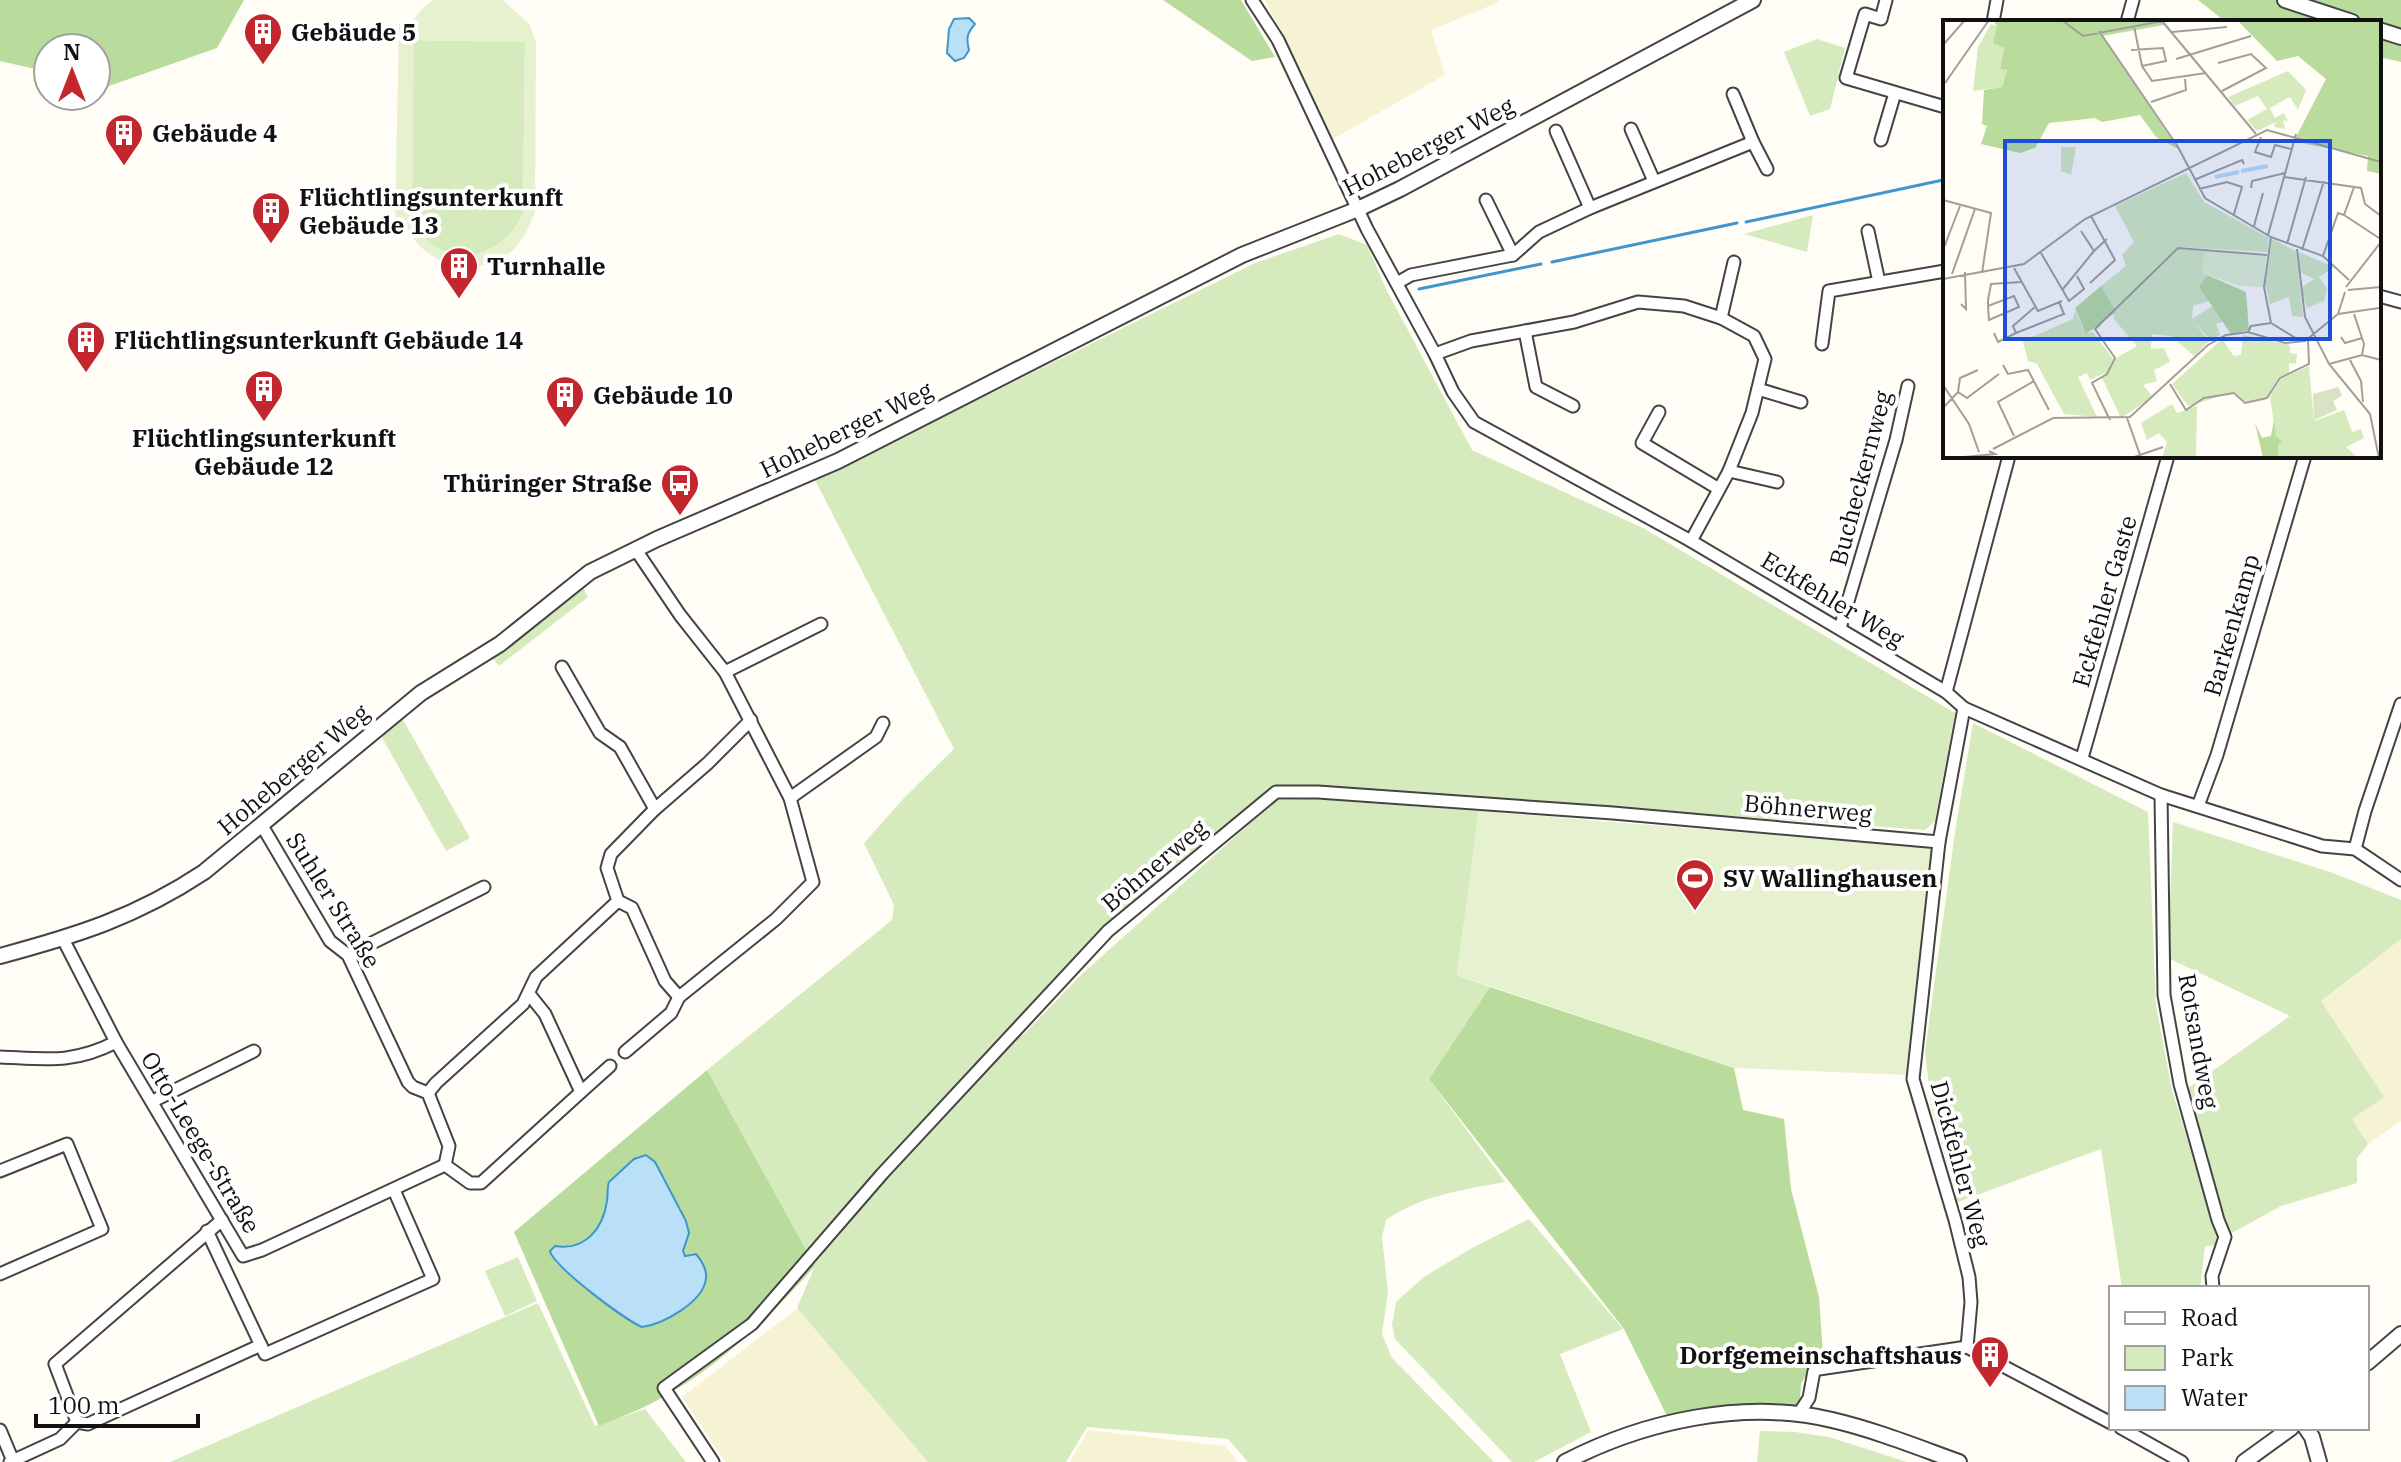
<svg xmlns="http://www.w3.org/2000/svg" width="2401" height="1462" font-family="'IBM Plex Serif',serif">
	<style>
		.farmland { fill: #f6f3d4 }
		.green { fill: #d5ebbd }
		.forest { fill: #b9dc9c; fill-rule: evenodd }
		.pitch { fill: #e6f2cf; fill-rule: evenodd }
		.water { fill: #b9e0f7; stroke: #3f96cf; stroke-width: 2 }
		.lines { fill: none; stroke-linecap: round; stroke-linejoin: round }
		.stream { stroke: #3f96cf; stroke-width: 3 }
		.minor-casing { stroke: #444; stroke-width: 15 }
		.tertiary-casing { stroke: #444; stroke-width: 18 }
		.minor { stroke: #fff; stroke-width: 11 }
		.tertiary { stroke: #fff; stroke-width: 14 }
		.labels { text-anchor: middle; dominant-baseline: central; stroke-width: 8; stroke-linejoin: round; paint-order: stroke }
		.poi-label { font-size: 24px; font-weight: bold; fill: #111; stroke: #fff; text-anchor: start }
		.street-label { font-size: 24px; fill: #111; stroke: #fff }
		.inset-river { fill: none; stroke: #b9e0f7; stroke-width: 4 }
		.inset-road { fill: none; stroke: #a09f9a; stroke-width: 2 }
		.view { fill: #1d4ed8; fill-opacity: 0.15; stroke: #1d4ed8; stroke-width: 4 }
		.inset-edge { fill: none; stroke: #111; stroke-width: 4 }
	</style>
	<rect width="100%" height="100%" fill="#fffdf5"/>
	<!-- farmland -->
	<g class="farmland">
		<polygon points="1265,0 1499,0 1499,2 1431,30 1445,75 1333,139"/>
		<polygon points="2401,939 2401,1121 2368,1144 2351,1119 2384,1097 2320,1001"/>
		<polygon points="799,1307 928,1462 725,1462 682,1397"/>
		<polygon points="1088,1430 1225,1446 1238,1462 1070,1462"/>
	</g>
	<!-- green -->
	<g class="green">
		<polygon points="1817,39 1845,48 1830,109 1810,116 1784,52"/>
		<path d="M413 40 525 42 523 214C501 265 432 272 412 216Z"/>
		<polygon points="1813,215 1807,252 1744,234"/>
		<path d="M1339 234 1367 245 1386 289 1472 450 1643 528 1955 713 1935 821 1925 830 1305 785H1278L1266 791 1102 930 989 1054 1023 1035 1081 975 1276 800 1315 799 1479 811 1457 975 1490 987 1429 1079 1505 1182C1462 1190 1422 1195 1386 1220L1382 1237 1388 1292 1382 1334 1392 1358 1494 1462H1248L1228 1439 1087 1427 1066 1462H928L797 1308 815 1266 707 1070 892 920 894 905 864 843 905 797 954 749 815 480 1255 263Z"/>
		<polygon points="582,586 588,597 499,666 493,658"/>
		<polygon points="398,711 470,838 446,851 380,734"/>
		<polygon points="1973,723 2148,812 2156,1006 2172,1090 2218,1238 2219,1245 2205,1246 2200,1288 2122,1288 2101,1149 1958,1202 1931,1105 1925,1052 1955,832"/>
		<polygon points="2173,822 2333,873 2401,900 2401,939 2321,1001 2384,1097 2352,1119 2368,1144 2357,1158 2357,1183 2281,1206 2230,1234 2187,1089 2290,1016 2168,958"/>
		<polygon points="1529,1219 1623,1329 1560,1354 1591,1432 1534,1462 1512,1462 1395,1339 1392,1325 1396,1302 1424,1277 1472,1248"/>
		<polygon points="518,1257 537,1301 505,1316 485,1271"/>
		<polygon points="538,1303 595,1426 645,1409 686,1462 170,1462"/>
		<polygon points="1760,1431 1795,1432 1829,1437 1907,1462 1757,1462"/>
	</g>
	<!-- forest -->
	<g class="forest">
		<polygon points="0,0 244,0 217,48 109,86 96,83 96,48 48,48 48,72 0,61"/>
		<polygon points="1163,0 1241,0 1275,57 1252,61"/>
		<polygon points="2198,0 2401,0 2401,62 2379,57 2379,22 2233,22 2222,19"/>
		<polygon points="1490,987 1734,1068 1743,1110 1784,1119 1791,1189 1819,1297 1824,1369 1806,1375 1801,1384 1800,1400 1791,1417 1671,1424 1624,1329 1429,1079"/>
		<path d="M707 1070 815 1266C769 1318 718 1368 656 1401 638 1411 617 1418 599 1426L514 1232ZM639 1156 655 1162 675 1202 681 1208 683 1251 685 1256 693 1253 685 1306 648 1326 636 1325 570 1276 556 1263 550 1251 555 1246C586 1249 602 1231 607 1201 608 1194 607 1188 609 1182Z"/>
	</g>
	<!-- pitch -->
	<g class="pitch">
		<path d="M433 0H503L530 25 536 43 535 211C530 225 524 238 514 249 480 282 422 266 405 224L395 223 399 24 410 25 420 11ZM414 40 525 42 523 214C501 265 432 272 412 216Z"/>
		<polygon points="1479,811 1932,848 1909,1075 1734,1068 1457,975"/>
	</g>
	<!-- water -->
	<g class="water">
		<path d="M969 18 975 24C967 33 966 38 969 50L964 58 955 61 947 53 949 29 954 19Z"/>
		<path d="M646 1155 655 1162 686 1221 689 1233 683 1251 685 1256 696 1254C701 1260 707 1269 706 1278 704 1302 663 1324 642 1327 625 1320 554 1267 550 1251L555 1246C585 1251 603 1229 607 1201 608 1194 607 1188 609 1182L634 1159Z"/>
	</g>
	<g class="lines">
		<!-- stream -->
		<g class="stream">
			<polyline points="1746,222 1943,180"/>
			<polyline points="1552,262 1737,223"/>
			<polyline points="1419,289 1541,264"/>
		</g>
		<defs>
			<g id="minor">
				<polyline points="1252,0 1278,40 1367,229 1435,354 1453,392 1474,422 1691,541 1946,692 1964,708 2161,795 2322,846 2355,849 2401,880"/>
				<polyline points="1886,0 1881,19 1865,14 1846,78 1945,107"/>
				<polyline points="1993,22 1997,0"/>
				<polyline points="2127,22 2133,0"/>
				<polyline points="1733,94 1753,142"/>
				<polyline points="1631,129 1654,181"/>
				<polyline points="1556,131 1590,208"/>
				<polyline points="1881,140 1895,93"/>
				<polyline points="1486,200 1513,255"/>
				<polyline points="1868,231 1879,282"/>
				<polyline points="1397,283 1411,275 1513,255 1539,232 1590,208 1753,142 1767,169"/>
				<polyline points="2379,296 2401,302"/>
				<polyline points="1721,318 1734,262"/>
				<polyline points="1525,331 1536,387 1573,406"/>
				<polyline points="1822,344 1829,291 1945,271"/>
				<polyline points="1435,354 1471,341 1574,322 1638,302 1684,306 1721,318 1754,336 1765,359 1752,413 1729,471 1691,541"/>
				<polyline points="1758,389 1801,402"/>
				<polyline points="1659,412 1642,443 1719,489"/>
				<polyline points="1729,471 1777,482"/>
				<polyline points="1840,628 1896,440 1908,386"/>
				<polyline points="562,667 600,733 620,747 655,809 708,763 751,720"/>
				<polyline points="725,672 821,624"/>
				<polyline points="1946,692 2009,456"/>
				<polyline points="1964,708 1939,842 1913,1079 1955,1220 1969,1277 1971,1302 1967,1347"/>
				<polyline points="2082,758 2168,456"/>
				<polyline points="2161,795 2164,995 2180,1084 2218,1220 2225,1237 2212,1276 2213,1288"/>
				<polyline points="790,798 876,737 883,723"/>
				<polyline points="2198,806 2217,755 2305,456"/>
				<polyline points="261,824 330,941 348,955 408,1082 413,1087 428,1093 449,1146 445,1165 470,1183 481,1183 581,1092 545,1014 529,994"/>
				<polyline points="2355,849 2365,811 2401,704"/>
				<polyline points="618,901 632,908 665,981 679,997"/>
				<polyline points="63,939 116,1042 243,1256 262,1250 445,1165"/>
				<polyline points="348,955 484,887"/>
				<polyline points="625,1052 671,1013 679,997 776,919 813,882 790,798 725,672 680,615 636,550"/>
				<path d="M0 1057C47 1059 73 1064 116 1042"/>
				<polyline points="581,1092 610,1066"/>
				<polyline points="428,1093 436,1083 523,1004 536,977 618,901 607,868 611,854 655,809"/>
				<polyline points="153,1101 254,1051"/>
				<polyline points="0,1171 67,1144 102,1229 0,1274"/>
				<polyline points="222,1220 55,1364 77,1422 88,1424 261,1345"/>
				<polyline points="207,1231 265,1354 433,1279 394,1190"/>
				<polyline points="1798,1415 1809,1398 1814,1371 1819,1369 1967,1347 2111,1423"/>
				<polyline points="2121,1428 2182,1462"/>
				<polyline points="0,1430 13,1461"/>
				<polyline points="10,1462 60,1439 77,1422"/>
				<polyline points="713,1462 664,1388 752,1324 882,1174 1108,931 1276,792 1318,792 1613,813 1939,842"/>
			</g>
			<g id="tertiary">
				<polyline points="2285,0 2352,22"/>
				<polyline points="2379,30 2401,37"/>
				<path d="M0 956C78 935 136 917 204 872L421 693 500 644 590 572 657 539 838 461 1242 255 1358 209 1400 189 1753 0"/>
				<polyline points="2367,1363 2401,1334"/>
				<polyline points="2306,1428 2312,1437 2319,1462"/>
				<path d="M1565 1462C1644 1421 1743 1399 1832 1420 1875 1430 1917 1447 1959 1462"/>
				<polyline points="2244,1462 2291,1428"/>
			</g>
		</defs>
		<!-- minor casing -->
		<use href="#minor" class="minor-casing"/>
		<!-- tertiary casing -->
		<use href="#tertiary" class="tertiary-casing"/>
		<!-- minor -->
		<use href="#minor" class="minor"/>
		<!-- tertiary -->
		<use href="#tertiary" class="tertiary"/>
	</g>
	<!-- icons -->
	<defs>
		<symbol id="building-pin" viewBox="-11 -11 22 30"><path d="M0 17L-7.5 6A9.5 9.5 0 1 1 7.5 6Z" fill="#c4262e" stroke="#fff"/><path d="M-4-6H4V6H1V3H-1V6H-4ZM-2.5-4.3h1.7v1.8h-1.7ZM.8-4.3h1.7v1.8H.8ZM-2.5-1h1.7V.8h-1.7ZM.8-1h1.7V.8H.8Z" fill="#fff"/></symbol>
		<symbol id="bus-pin" viewBox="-11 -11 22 30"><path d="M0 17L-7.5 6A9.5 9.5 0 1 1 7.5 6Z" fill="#c4262e" stroke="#fff"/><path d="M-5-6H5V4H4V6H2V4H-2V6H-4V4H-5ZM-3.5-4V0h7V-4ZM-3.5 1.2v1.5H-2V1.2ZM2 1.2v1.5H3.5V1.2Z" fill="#fff"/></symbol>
		<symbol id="stadium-pin" viewBox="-11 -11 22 30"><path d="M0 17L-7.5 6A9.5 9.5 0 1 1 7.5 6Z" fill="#c4262e" stroke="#fff"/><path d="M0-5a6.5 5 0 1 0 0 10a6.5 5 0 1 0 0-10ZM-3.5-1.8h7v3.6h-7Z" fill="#fff"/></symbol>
	</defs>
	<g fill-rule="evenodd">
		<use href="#building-pin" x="241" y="10" width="44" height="60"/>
		<use href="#building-pin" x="102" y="111" width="44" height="60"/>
		<use href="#building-pin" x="249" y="189" width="44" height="60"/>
		<use href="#building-pin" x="437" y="244" width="44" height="60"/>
		<use href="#building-pin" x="64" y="318" width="44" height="60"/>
		<use href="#building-pin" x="242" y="367" width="44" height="60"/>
		<use href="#building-pin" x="543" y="373" width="44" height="60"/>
		<use href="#bus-pin" x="658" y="461" width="44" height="60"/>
		<use href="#stadium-pin" x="1673" y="856" width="44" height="60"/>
		<use href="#building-pin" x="1968" y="1333" width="44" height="60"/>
	</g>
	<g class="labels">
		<!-- poi labels -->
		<g class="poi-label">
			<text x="291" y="32">Gebäude 5</text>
			<text x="152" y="133">Gebäude 4</text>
			<text x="299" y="197">Flüchtlingsunterkunft<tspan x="299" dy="28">Gebäude 13</tspan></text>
			<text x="487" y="266">Turnhalle</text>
			<text x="114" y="340">Flüchtlingsunterkunft Gebäude 14</text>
			<text x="593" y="395">Gebäude 10</text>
			<text x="264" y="438" text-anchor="middle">Flüchtlingsunterkunft<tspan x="264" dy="28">Gebäude 12</tspan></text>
			<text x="652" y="483" text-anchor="end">Thüringer Straße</text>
			<text x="1723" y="878">SV Wallinghausen</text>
			<text x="1962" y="1355" text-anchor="end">Dorfgemeinschaftshaus</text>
		</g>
		<!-- street labels -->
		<g class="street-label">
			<text transform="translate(1428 146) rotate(-27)">Hoheberger Weg</text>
			<text transform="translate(846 429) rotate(-26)">Hoheberger Weg</text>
			<text transform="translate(1860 478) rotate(-75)">Bucheckernweg</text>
			<text transform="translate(1833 599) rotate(31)">Eckfehler Weg</text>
			<text transform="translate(2104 601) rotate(-74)">Eckfehler Gaste</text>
			<text transform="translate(2231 625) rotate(-74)">Barkenkamp</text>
			<text transform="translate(293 769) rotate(-40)">Hoheberger Weg</text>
			<text transform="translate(1808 808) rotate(5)">Böhnerweg</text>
			<text transform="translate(1154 865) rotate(-40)">Böhnerweg</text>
			<text transform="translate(334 900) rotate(58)">Suhler Straße</text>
			<text transform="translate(2199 1041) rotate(80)">Rotsandweg</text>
			<text transform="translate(201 1142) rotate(59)">Otto-Leege-Straße</text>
			<text transform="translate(1961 1164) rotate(75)">Dickfehler Weg</text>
		</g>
	</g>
	<!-- overview -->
	<g transform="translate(1943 20)">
		<rect width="438" height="438" fill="#fffdf5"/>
		<path d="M48 4 54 6 61 28 57 48 64 50 59 67 30 71 35 27ZM345 51 363 70 355 90 347 77 327 88 332 98 341 93 345 101 340 100 342 109 331 107 333 102 314 111 304 100 324 89 315 76 292 86 285 77ZM118 127H133L128 155 118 151ZM243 153 261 182 326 218 324 232 235 227 198 261 235 229 262 231 259 253 264 255 256 267 266 281 250 286 249 299 269 286 282 301 273 304 277 315 268 320 249 300 266 321 251 336 228 316 209 314 208 329 221 328 227 342 211 350 214 361 200 365 210 377 178 398 159 358 173 338 194 326 170 298 172 292 158 266 183 246 179 235 191 222 172 186ZM329 219 353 231 360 297 349 296 346 277 327 284 322 263ZM356 232 391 247 376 257 384 269 381 281 364 288 358 268 371 259 355 251ZM132 291 143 314 150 312 170 339 164 352 147 360 144 353 135 357 154 397 121 394 94 344 85 341 80 321 130 299ZM300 315 347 325V333L354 334 353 344 346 343V353L336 357 324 377 302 382 292 372 245 386 229 364 279 319 291 336 298 335ZM366 346 371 401 401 390 409 412 418 409 421 418 403 427 415 438H335V423L339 422 333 417 327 377 338 359ZM229 384 234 393 254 386 253 438H219L224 422 216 413 204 420 198 403Z" fill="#d5ebbd"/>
		<path d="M50 0H222L221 5 159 16 235 129 213 117 197 95 159 102 152 98 106 103 92 128 77 133 38 124 44 106 39 104 41 70 59 67 64 50 57 49 61 28 50 23 54 6ZM294 0H438V154L424 151 425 136 363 124 353 117 383 59 355 36 334 41ZM264 255 303 272 306 310 288 314 256 267ZM158 266 173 292 143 314 132 288ZM331 400 333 416 340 422 335 424V438H320L312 403 319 418 328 416Z" fill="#b9dc9c"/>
		<path d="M395 367 399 376 390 381 394 390 371 400 370 374Z" fill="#d9e3c4"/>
		<path d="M262 231 323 236 320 267 297 266 259 253Z" fill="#e6f2cf"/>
		<path class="inset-river" d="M298 151 325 146M272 157 296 152"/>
		<path class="inset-road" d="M119 0 140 16 225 0M219 1 313 114M191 6 199 46 209 61 263 53M156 11 235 127 262 178 328 217 380 236 406 260M229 12 284 7M0 25 22 0M188 30 220 28 223 41 199 46M233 39 308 16M275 43 308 34 323 48 279 71M2 63 46 0M208 82 243 70 242 59M318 117 312 132 328 137 332 125 348 129M341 157 418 168 422 184 438 196M251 160 299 140 301 144M308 168 309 161 342 153M256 169 284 162 299 167 291 194M0 180 48 193 39 253M401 195 436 218M311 206 320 173M138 211 151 231 164 219M325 215 353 114M328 217 321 267 328 303M344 224 363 157M354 229 362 297 386 344 427 394 436 438M0 230 17 186M359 230 381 161M98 233 126 281 141 269 134 256M380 236 395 193 401 195 411 167M71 248 95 291 119 281M9 254 32 189M0 259 81 244 142 199 324 110 438 142M147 263 172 240 148 196M403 267 438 222M120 269 151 231M405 270 438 267M18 284 23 289 22 252M45 286 71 276 76 287 46 300 45 286V280L48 264 78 262M93 286 70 306 73 313 121 294 116 282M395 294 436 288M411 294 421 324 419 335M305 312 308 306 328 303 359 322M51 313 55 322 73 313M398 317 402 323 419 318M407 340 418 361 420 382M386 344 419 335 438 340M60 345 65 354 85 350 106 390M227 364 243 390 261 378 291 373 302 383 324 378 337 358 366 344 365 319M0 365 26 404 36 432M15 372 24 378 56 354M0 388 15 372 17 358 35 350M184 398 197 435 189 438M167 400 149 363 164 354 172 338 152 309 235 228 324 235M71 416 55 382 91 361M50 429 110 398 187 397 265 325 283 315 305 312 342 323 362 321 395 294 402 272M197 435 220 427M11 438 52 434 46 431"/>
		<path class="view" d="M62 121H387V319H62Z"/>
		<rect width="438" height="438" class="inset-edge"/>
	</g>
	<!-- legend -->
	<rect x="2109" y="1286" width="260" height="144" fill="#ffffff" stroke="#a0a0a0" stroke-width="2"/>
	<rect x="2125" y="1312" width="40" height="12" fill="#ffffff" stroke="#a0a0a0" stroke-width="2"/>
	<text x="2181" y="1326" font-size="24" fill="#111111">Road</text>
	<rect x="2125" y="1346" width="40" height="24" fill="#d5ebbd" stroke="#a0a0a0" stroke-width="2"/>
	<text x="2181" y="1366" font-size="24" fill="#111111">Park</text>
	<rect x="2125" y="1386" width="40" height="24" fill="#b9e0f7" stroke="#a0a0a0" stroke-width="2"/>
	<text x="2181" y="1406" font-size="24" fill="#111111">Water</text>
	<!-- north arrow -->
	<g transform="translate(72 72)"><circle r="38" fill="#ffffff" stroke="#a0a0a0" stroke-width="2"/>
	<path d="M0-6L14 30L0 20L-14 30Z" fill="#c4262e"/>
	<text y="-12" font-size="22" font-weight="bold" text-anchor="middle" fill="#111111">N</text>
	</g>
	<!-- scale -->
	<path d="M36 1414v12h162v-12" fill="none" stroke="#111111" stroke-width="4"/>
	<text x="48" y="1414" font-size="24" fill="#111111" stroke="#ffffff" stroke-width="6" paint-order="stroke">100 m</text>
</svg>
